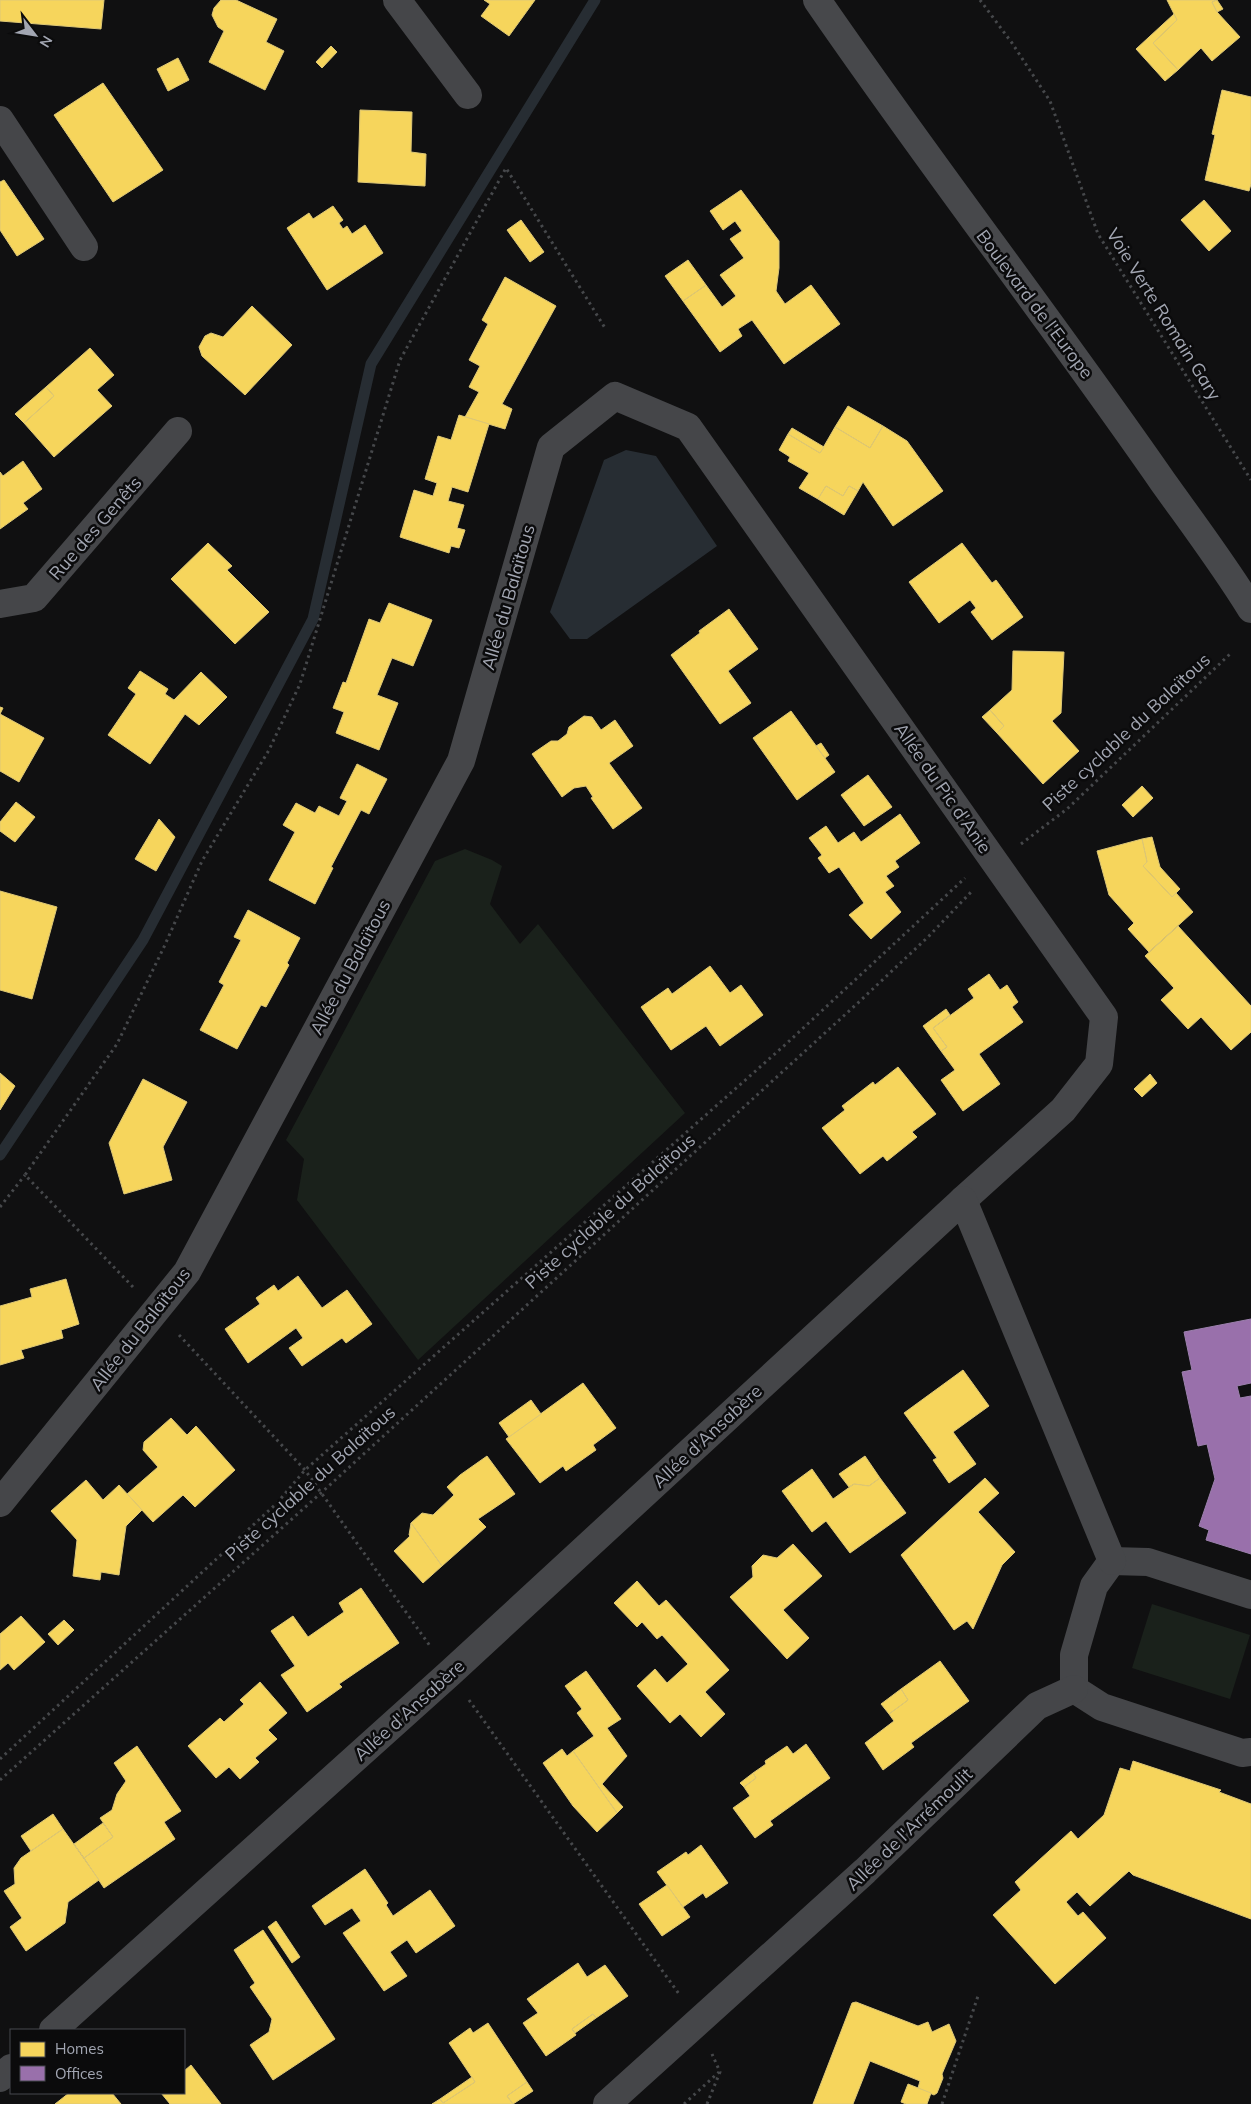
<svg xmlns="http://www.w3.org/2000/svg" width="1251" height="2104" font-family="Mulish,sans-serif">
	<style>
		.green { fill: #1a211b }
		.water { fill: #272d33 }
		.homes { fill: #f6d55c; stroke: #ddc776 }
		.offices { fill: #9970ab; stroke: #9c80ad }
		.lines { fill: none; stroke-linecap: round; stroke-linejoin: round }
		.stream { stroke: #272d33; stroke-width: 11 }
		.path { stroke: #46484b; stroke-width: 3; stroke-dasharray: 2.5 4; stroke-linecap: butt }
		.minor { stroke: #454649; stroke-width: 28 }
		.primary { stroke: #47484b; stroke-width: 28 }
		.labels { text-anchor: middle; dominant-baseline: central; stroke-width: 5; stroke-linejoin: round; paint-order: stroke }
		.street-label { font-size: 18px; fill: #a2a6b2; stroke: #0b0b0c }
	</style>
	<rect width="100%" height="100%" fill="#101011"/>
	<!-- green -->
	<g class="green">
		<polygon points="465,849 492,860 502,866 490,904 520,944 538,924 685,1113 418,1360 297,1200 304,1159 286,1140 435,861"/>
		<polygon points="1152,1604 1250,1635 1230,1699 1132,1668"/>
	</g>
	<!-- water -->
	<polygon class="water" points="626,450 656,456 717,546 587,639 570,639 550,612 604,460"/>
	<!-- homes -->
	<g class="homes">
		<polygon points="0,0 104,0 101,29 0,21"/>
		<polygon points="221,0 236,0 277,19 266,42 284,51 265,90 209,62 224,31 218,27 212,15 214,8"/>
		<polygon points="484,0 535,0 509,36 481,16 490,4"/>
		<polygon points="1167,0 1216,0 1212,2 1217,12 1240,37 1212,61 1201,48 1178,70 1153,43 1177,20"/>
		<polygon points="1217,0 1223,9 1217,12 1212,2"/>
		<polygon points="1174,14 1177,20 1153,43 1178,70 1165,81 1136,49"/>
		<polygon points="331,46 337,52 322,68 316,62"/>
		<polygon points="178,58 189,80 168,91 157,69"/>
		<polygon points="103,83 163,170 113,202 54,115"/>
		<polygon points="1222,90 1251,97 1251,184 1249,191 1205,180 1215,135 1212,134"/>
		<polygon points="360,110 412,112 411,152 426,154 425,186 358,182"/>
		<polygon points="4,180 44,239 17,256 0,230 0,182"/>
		<polygon points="741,190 779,241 779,268 776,291 785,304 811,285 840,324 784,364 752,320 738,329 742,336 720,352 683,301 706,285 722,307 736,296 720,275 744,258 730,239 742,231 735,221 723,230 710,211"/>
		<polygon points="1204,200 1231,231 1209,251 1181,220"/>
		<polygon points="333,206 343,220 339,223 343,229 347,226 352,234 365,225 383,253 327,290 287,228 309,213 313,219"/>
		<polygon points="521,220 544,252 530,262 507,230"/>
		<polygon points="688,260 706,285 683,301 665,276"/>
		<polygon points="505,277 556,306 502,404 512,409 505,429 465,417 479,392 469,387 480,366 469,360 488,324 482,320"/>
		<polygon points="252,306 292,345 245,395 202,356 199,347 205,336 211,333 223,337"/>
		<polygon points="90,348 114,375 97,390 112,406 54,457 24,423 54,396 46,387"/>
		<polygon points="46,387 54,396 24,423 15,414"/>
		<polygon points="848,406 883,426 870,448 835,427"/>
		<polygon points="459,415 489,424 468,492 452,487 448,501 464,505 457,528 465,530 459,548 451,546 449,553 400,537 414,490 433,496 437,483 425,479 438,436 451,440"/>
		<polygon points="883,426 907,441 943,491 893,526 863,482 858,491 849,486 843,496 826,486 818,499 799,488 809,473 788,461 790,457 779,450 788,434 820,453 835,427 870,448"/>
		<polygon points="792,428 824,447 820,453 788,434"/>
		<polygon points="23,461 42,489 23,503 28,509 0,529 0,472 3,476"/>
		<polygon points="826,486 843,496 849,486 858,491 844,515 818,499"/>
		<polygon points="208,543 232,566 227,570 269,612 235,644 171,579"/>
		<polygon points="962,543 992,583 996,580 1023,617 992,640 971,612 976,608 970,600 939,623 909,582"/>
		<polygon points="389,603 432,620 413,666 392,658 377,695 398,703 379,750 336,733 344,712 333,708 343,682 346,683 369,619 380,623"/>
		<polygon points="729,609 758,649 728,671 751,703 720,724 671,655 700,633 699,631"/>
		<polygon points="1013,651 1064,652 1061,713 1052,721 1079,751 1043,784 997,733 1004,726 990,710 1012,690"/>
		<polygon points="140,671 168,689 165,694 174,700 201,672 227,697 199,725 185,714 150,764 108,735 136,694 128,688"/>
		<polygon points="0,707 3,708 0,714 44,738 19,782 0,771"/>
		<polygon points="990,710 1004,726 997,733 982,717"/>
		<polygon points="791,711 835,772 797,800 753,738"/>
		<polygon points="584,716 592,717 601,730 615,720 633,746 609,763 642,808 613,829 591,798 593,797 586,786 574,788 562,797 532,754 551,741 558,741 567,734 569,727"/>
		<polygon points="821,743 829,755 825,758 816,746"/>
		<polygon points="357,764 387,779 369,814 361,810 331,867 333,868 315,904 269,880 295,832 283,825 296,803 315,813 319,806 339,816 347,801 340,798"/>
		<polygon points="868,775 892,807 864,826 841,795"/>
		<polygon points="1142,786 1153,798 1133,817 1122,805"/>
		<polygon points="16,802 35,817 15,842 0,831 0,822"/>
		<polygon points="900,814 920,843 895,861 899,867 886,876 894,886 885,892 901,912 871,939 849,915 864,903 839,867 829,873 818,858 822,855 809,838 826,826 838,843 854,832 861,842"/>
		<polygon points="159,819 175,837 156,871 135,859"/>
		<polygon points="1152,837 1160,867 1180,889 1172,897 1143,866 1147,862 1142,839"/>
		<polygon points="1142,839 1147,862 1143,866 1172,897 1176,893 1193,912 1149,952 1128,929 1134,923 1109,895 1097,851"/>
		<polygon points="0,891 57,907 32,999 0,990"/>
		<polygon points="248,910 300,938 287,963 289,965 266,1007 261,1005 237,1049 200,1030 224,985 219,982 241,940 234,937"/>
		<polygon points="1178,926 1251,1006 1251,1032 1231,1050 1201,1017 1188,1029 1161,1000 1174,988 1145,956"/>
		<polygon points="710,966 730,993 741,985 763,1015 720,1046 706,1026 671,1050 641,1007 668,988 672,994"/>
		<polygon points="989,974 1000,990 1007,985 1018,1002 1012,1007 1023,1022 979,1054 1000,1084 963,1111 941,1080 955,1070 941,1051 947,1047 933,1028 974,998 968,989"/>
		<polygon points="946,1009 950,1015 933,1028 947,1047 941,1051 923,1026"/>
		<polygon points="898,1067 936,1114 912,1132 917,1137 887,1161 883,1156 860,1174 822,1128 845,1110 842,1106 873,1082 875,1085"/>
		<polygon points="0,1073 15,1086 0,1110"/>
		<polygon points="1150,1074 1157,1083 1142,1097 1134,1089"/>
		<polygon points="143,1079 187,1102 163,1147 172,1180 124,1194 109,1143"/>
		<polygon points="298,1276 322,1308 347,1290 372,1324 346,1343 342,1338 302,1366 289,1348 303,1338 296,1328 248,1363 225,1329 260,1304 256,1298 274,1285 278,1291"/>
		<polygon points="66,1279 79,1324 61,1330 63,1338 21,1350 24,1358 0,1365 0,1306 32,1297 30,1289"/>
		<polygon points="963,1370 989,1406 953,1432 976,1464 949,1483 933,1460 937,1458 904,1413"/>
		<polygon points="583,1383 616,1428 593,1445 596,1450 566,1471 563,1466 540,1483 506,1439"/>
		<polygon points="531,1400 541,1414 509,1437 499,1423"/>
		<polygon points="171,1418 187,1435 196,1426 235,1470 195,1507 183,1495 153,1522 127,1494 158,1467 143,1450 144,1442"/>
		<polygon points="487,1456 515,1494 478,1519 486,1527 442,1566 411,1523 422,1513 433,1515 454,1495 447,1487 460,1475"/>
		<polygon points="865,1456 880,1478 869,1486 854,1484 849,1487 839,1474"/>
		<polygon points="812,1469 833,1499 854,1484 869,1486 880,1478 906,1513 850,1553 826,1521 812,1532 782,1491"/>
		<polygon points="985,1478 999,1493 978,1512 1015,1552 1002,1565 973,1629 967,1621 954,1630 901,1555"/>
		<polygon points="86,1480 103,1500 119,1485 142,1510 126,1526 119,1575 101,1572 100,1580 73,1576 77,1540 51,1511"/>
		<polygon points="411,1523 442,1566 423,1583 394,1551 410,1536 409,1535"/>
		<polygon points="793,1544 822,1576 783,1610 809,1638 787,1659 730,1597 753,1577 752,1566 763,1555 777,1558"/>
		<polygon points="637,1581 659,1606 666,1600 729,1670 705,1692 725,1714 701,1737 680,1714 670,1723 637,1686 655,1669 667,1683 688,1664 662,1635 657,1639 642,1622 637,1627 614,1603"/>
		<polygon points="361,1588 399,1643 339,1684 342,1687 307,1712 281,1675 295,1666 271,1631 293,1616 308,1637 344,1612 339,1603"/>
		<polygon points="21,1616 45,1642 14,1670 8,1663 0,1670 0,1634"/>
		<polygon points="64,1620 74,1630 58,1645 48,1634"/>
		<polygon points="940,1661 969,1701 911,1743 914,1747 883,1770 865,1743 894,1721 889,1714 908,1700 901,1689"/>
		<polygon points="586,1671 621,1719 607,1728 627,1756 602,1784 623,1807 617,1813 573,1751 594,1736 577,1713 582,1709 565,1686"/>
		<polygon points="260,1682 287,1713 268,1730 277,1739 255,1758 259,1762 240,1779 229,1767 216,1778 188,1746 220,1718 224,1722 244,1704 240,1700"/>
		<polygon points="901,1689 908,1700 889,1714 881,1704"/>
		<polygon points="806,1744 830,1778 770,1821 773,1825 755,1838 733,1808 750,1796 744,1787 756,1778 753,1773 766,1764 765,1761 787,1746 793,1754"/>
		<polygon points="137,1746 181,1811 164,1822 175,1839 104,1888 84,1858 113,1837 100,1818 112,1810 117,1794 126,1781 114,1763"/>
		<polygon points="562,1749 567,1756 573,1751 617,1813 597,1832 573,1806 543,1763"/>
		<polygon points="1133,1761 1221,1790 1219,1792 1251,1804 1251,1919 1133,1875 1129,1871 1090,1906 1077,1892 1066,1902 1078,1916 1083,1912 1106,1938 1055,1984 993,1915 1021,1890 1015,1882 1071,1831 1078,1839 1104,1815 1120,1768 1130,1771"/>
		<polygon points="753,1773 756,1778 744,1787 740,1783"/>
		<polygon points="53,1814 63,1829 31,1851 21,1836"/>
		<polygon points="103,1823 113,1837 84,1858 74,1844"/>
		<polygon points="63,1829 99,1880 68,1902 65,1923 26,1951 10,1927 22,1918 4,1891 15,1884 14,1868 21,1858"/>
		<polygon points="701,1845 728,1883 706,1898 703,1893 683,1907 657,1872 686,1852 688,1855"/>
		<polygon points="365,1869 388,1903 386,1905 393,1916 430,1890 455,1926 416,1953 407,1940 390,1952 407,1976 384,1991 343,1933 361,1921 352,1908 325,1925 312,1906"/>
		<polygon points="667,1885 690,1917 662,1936 639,1904"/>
		<polygon points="276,1921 300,1957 292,1963 268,1927"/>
		<polygon points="263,1930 335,2039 273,2080 250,2045 269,2032 272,2019 250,1987 255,1983 234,1950"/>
		<polygon points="578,1963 587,1977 605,1965 628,1996 596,2018 593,2014 572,2029 576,2035 546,2056 523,2023 538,2013 527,1999"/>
		<polygon points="856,2002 918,2026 928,2022 932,2032 949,2024 956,2041 942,2074 943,2078 937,2093 934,2095 918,2088 920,2081 870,2061 853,2104 813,2104 852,2003"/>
		<polygon points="593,2014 596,2018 575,2033 572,2029"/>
		<polygon points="488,2023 527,2082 507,2096 513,2104 432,2104 440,2099 443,2103 475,2082 449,2043 470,2028 473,2033"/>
		<polygon points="191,2065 221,2104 170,2104 161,2093 184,2093 184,2071"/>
		<polygon points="472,2077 475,2082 443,2103 440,2099"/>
		<polygon points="527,2082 533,2091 513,2104 507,2096"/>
		<polygon points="908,2084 931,2093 927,2104 906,2104 901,2102"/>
		<polygon points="69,2093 112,2093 121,2104 55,2104"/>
	</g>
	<!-- offices -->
	<polygon class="offices" points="1251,1319 1251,1383 1237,1386 1240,1398 1251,1396 1251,1554 1206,1540 1209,1530 1199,1526 1215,1479 1207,1444 1198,1446 1182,1372 1192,1370 1184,1332"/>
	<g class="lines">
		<!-- stream -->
		<polyline class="stream" points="0,1155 143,940 313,619 371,364 595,0"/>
		<!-- path -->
		<g class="path">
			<polyline points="980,0 1012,43 1050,101 1098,234 1251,480"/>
			<polyline points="1021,844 1067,809 1230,654"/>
			<polyline points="0,1207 25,1175"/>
			<polyline points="133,1287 25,1175 117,1044 164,947 202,861 269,750 300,684 400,360 506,168 605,328"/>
			<polyline points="179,1335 305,1470 430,1646"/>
			<polyline points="469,1700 679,1994"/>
			<polyline points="0,1759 277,1503 305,1470 786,1044 965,878"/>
			<polyline points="0,1780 321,1493 860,1001 928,937 973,890"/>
			<polyline points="684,2104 719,2072"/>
			<polyline points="707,2104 720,2072 712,2054"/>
			<polyline points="942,2104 978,1996"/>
		</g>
		<!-- minor -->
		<g class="minor">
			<polyline points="397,0 468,95"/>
			<polyline points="0,120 84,247"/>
			<polyline points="0,604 34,598 178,431"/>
			<polyline points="0,1503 187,1272 461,761 551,447 615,396 688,427 1104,1017 1099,1064 1063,1110 963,1200"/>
			<polyline points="1112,1561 1148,1562 1251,1595"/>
			<polyline points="1074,1689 1102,1707 1242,1753 1251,1752"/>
			<polyline points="1074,1689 1074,1655 1094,1586 1112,1561"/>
			<polyline points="53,2030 450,1673 963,1200 1112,1561"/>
			<polyline points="0,2078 11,2068"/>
			<polyline points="607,2104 865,1871 1037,1706 1074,1689"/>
		</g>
		<!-- primary -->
		<path class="primary" d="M817 0C929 163 1050 319 1163 482 1193 524 1224 565 1251 609"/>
	</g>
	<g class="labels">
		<!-- street labels -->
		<g class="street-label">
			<text transform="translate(1035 304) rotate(53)">Boulevard de l'Europe</text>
			<text transform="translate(1164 314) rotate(58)">Voie Verte Romain Gary</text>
			<text transform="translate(95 528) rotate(-49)">Rue des Genêts</text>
			<text transform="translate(508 597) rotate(-74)">Allée du Balaïtous</text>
			<text transform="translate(1126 732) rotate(-43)">Piste cyclable du Balaïtous</text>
			<text transform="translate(943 788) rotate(55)">Allée du Pic d'Anie</text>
			<text transform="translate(350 967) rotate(-62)">Allée du Balaïtous</text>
			<text transform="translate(610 1211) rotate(-42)">Piste cyclable du Balaïtous</text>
			<text transform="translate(140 1329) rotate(-52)">Allée du Balaïtous</text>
			<text transform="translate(707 1436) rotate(-43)">Allée d'Ansabère</text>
			<text transform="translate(310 1483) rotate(-42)">Piste cyclable du Balaïtous</text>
			<text transform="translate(409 1710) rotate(-42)">Allée d'Ansabère</text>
			<text transform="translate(909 1829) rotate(-44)">Allée de l'Arrémoulit</text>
		</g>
	</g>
	<!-- legend -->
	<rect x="10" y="2029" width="175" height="65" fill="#0b0b0c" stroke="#47494e"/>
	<rect x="20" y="2042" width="25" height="15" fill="#f6d55c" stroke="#47494e"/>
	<text x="55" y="2054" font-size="15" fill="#a2a6b2">Homes</text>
	<rect x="20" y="2066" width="25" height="15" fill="#9970ab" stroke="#47494e"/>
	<text x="55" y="2079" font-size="15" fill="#a2a6b2">Offices</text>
	<!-- north arrow -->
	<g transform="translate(35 35) rotate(121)" stroke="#0b0b0c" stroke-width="4" paint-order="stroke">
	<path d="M0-4L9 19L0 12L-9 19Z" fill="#a2a6b2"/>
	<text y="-8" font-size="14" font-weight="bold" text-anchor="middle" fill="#a2a6b2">N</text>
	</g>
</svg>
